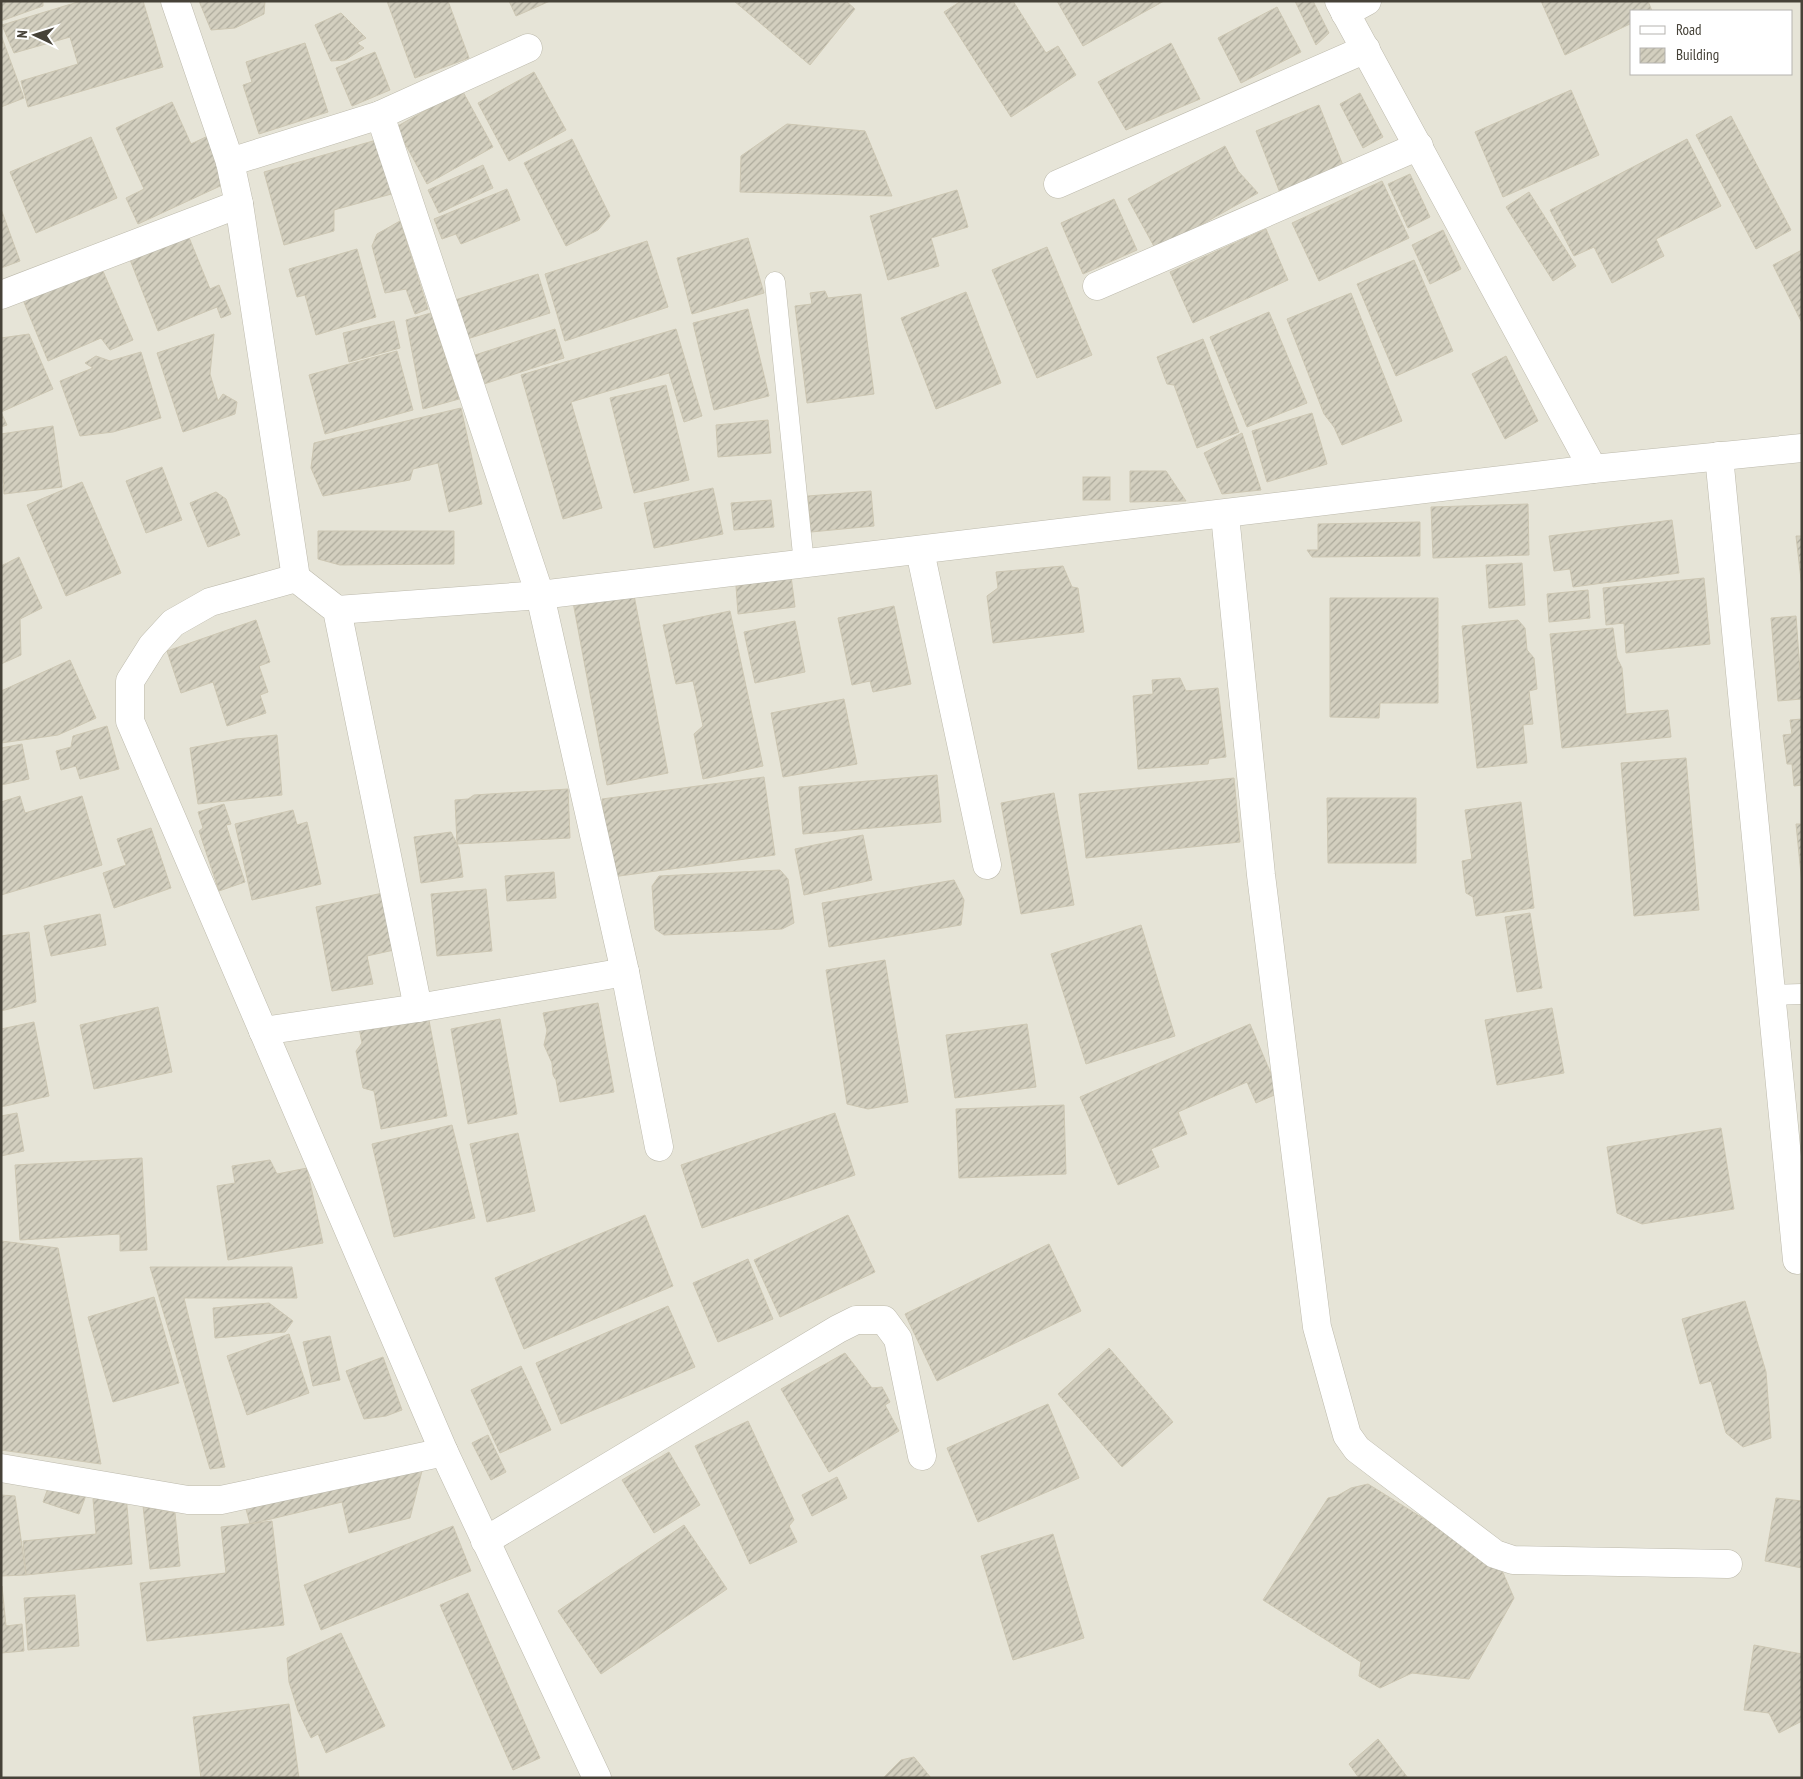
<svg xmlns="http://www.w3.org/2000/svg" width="1803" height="1779" font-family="'PT Sans Narrow',sans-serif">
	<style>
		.residential { fill: #e6e4d7; fill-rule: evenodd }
		.building { fill: url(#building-hatch); stroke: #cdc7b3 }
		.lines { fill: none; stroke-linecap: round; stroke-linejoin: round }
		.service-casing { stroke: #bdbaac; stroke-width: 21 }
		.minor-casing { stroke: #bdbaac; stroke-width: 29 }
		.service { stroke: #fff; stroke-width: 20 }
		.minor { stroke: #fff; stroke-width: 28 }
	</style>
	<defs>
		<pattern id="building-hatch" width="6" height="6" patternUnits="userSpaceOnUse" patternTransform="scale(1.25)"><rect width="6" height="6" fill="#d3cfbf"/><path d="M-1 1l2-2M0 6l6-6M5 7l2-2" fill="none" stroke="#adaa9c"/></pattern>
	</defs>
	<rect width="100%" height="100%" fill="#f3f1e9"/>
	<!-- residential -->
	<path class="residential" d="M1 1H1802V1778H1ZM1632 11H1792V74H1632Z"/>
	<!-- building -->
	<g class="building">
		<polygon points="1,1 43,1 43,6 1,21"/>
		<polygon points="81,1 143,1 163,67 28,107 21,81 78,64 70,37 14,53 2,25"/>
		<polygon points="199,1 265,1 264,14 235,28 211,30"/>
		<polygon points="387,1 448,1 469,58 415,78"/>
		<polygon points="509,1 550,1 516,16"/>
		<polygon points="734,1 846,1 855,9 810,65"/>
		<polygon points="961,1 1013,1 1046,53 1058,46 1076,75 1011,117 944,12"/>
		<polygon points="1057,1 1164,1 1083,46"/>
		<polygon points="1295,1 1313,1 1329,33 1316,45"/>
		<polygon points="1541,1 1648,1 1652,11 1632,11 1632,23 1565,55"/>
		<polygon points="1277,7 1301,52 1241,83 1218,38"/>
		<polygon points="341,13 366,38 357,43 364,48 345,60 331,61 315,25"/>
		<polygon points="1,35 24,98 1,107"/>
		<polygon points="305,43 328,112 259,134 243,85 252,82 246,62"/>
		<polygon points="1171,43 1200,99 1126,130 1098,82"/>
		<polygon points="375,52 390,90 352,106 336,68"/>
		<polygon points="534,72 566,130 509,161 478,103"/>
		<polygon points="462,90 493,147 427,184 396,127"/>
		<polygon points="1571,90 1599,155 1503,197 1475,132"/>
		<polygon points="1360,93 1383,137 1363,148 1340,104"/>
		<polygon points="172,102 191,144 210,135 231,181 138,224 126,198 144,189 116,128"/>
		<polygon points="1319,105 1344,168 1280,193 1256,131"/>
		<polygon points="1731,116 1791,230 1756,249 1696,135"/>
		<polygon points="787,124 865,131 892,196 740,192 741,156"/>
		<polygon points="91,137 117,198 36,233 10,172"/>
		<polygon points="380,139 395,193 334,210 334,231 284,245 264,172"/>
		<polygon points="572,139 610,216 598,230 566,246 524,163"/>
		<polygon points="1687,139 1721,206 1656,239 1664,256 1612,283 1594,247 1574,256 1550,210"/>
		<polygon points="1225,146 1238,171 1258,193 1156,250 1128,199"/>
		<polygon points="483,165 493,188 439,213 428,190"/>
		<polygon points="1410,174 1430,217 1408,228 1388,184"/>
		<polygon points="1382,181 1409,238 1319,281 1292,223"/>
		<polygon points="507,189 520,220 461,244 456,234 442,239 434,219"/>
		<polygon points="957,190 968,227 931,238 939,266 888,280 870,216"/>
		<polygon points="1529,192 1576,266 1553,281 1506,207"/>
		<polygon points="1114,199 1137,250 1083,274 1061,223"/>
		<polygon points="1,209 20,261 1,268"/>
		<polygon points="400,221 428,309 415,314 406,289 385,293 372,246 377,234"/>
		<polygon points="1266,229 1288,280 1193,323 1170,272"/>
		<polygon points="1443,230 1461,269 1430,284 1412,245"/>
		<polygon points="188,235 210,289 219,285 231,314 221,318 217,307 158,331 129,257"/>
		<polygon points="748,238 764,293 692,314 677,258"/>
		<polygon points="647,241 668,307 565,341 545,274"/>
		<polygon points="1047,247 1092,355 1037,378 992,270"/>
		<polygon points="357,249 376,317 316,335 305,295 297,297 289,269"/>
		<polygon points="1802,250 1802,323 1773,265"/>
		<polygon points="1414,260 1453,351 1396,376 1357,284"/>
		<polygon points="99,262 133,340 110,350 101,338 48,361 21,295"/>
		<polygon points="538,274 550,313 467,339 455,300"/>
		<polygon points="825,291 828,298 861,294 874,394 807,403 795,306 812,304 810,293"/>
		<polygon points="966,292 1001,383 936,409 901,318"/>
		<polygon points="1351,293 1402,421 1342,445 1334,427 1324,414 1287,319"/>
		<polygon points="748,309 769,396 714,410 693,323"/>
		<polygon points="1269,312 1307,403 1247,427 1210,337"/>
		<polygon points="431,313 459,399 423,409 406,320"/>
		<polygon points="394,321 400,348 349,362 343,333"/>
		<polygon points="555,329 564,358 484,384 475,355"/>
		<polygon points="676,329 702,416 684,422 669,373 571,402 602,508 563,519 521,375"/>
		<polygon points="29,334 53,389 1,412 1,338"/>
		<polygon points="214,334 210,374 218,401 223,394 237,402 235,414 183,432 157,353"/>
		<polygon points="1203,339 1239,432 1197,448 1174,385 1167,384 1157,357"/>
		<polygon points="397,351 413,410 325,434 309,375"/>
		<polygon points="141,352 161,418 113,432 80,436 60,381 93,368 85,363 96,356 110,361"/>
		<polygon points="1506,356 1538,421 1505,439 1472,374"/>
		<polygon points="666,385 689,480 634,493 610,398"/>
		<polygon points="461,408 482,504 449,512 438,463 413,469 410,480 323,496 311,468 314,443"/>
		<polygon points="1,412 7,425 1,427"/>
		<polygon points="1312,413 1327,464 1267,482 1252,431"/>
		<polygon points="768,420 771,453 718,457 716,425"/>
		<polygon points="53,426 62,487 4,494 1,434"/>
		<polygon points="1242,433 1261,490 1222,494 1204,453"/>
		<polygon points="162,467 182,520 146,533 126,481"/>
		<polygon points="1130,471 1166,471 1186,501 1130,502"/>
		<rect x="1083" y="477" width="27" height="23"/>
		<polygon points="82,482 121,573 66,596 27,505"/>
		<polygon points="713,488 723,534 654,548 644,503"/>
		<polygon points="871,491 874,526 811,532 808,496"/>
		<polygon points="216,492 226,499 240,535 208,547 190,503"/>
		<polygon points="771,500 774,527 734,530 731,503"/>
		<polygon points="1528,504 1529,555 1433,558 1431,507"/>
		<polygon points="1672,520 1679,573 1573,587 1570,569 1554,571 1549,536"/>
		<polygon points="1420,522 1420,556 1312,557 1307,550 1318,550 1318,524"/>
		<polygon points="318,531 454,531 454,564 340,565 318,559"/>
		<polygon points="1796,536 1802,536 1802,588"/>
		<polygon points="19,557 42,608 20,619 21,655 1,664 1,566"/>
		<polygon points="1522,563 1525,605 1489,608 1486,565"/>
		<polygon points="1063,566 1072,587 1078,588 1084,632 993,643 987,596 998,588 996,572"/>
		<polygon points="791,576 795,607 738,614 736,586"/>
		<polygon points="1704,578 1710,644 1626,653 1624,623 1606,625 1603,588"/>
		<polygon points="633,590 668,773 607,785 573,602"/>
		<polygon points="1588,590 1590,618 1549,622 1547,594"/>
		<polygon points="1330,598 1438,598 1438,703 1380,703 1379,718 1330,717"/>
		<polygon points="894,606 911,684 873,692 870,681 852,685 838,618"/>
		<polygon points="730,611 763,766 703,779 694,734 703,726 693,681 676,684 663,625"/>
		<polygon points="1796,616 1802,699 1778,701 1771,618"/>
		<polygon points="256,620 270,662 259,666 268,692 260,695 266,713 227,726 213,682 181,693 167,651"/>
		<polygon points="1518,620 1525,628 1527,650 1534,658 1537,689 1529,691 1533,724 1523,725 1527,763 1477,768 1462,626"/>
		<polygon points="795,621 805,672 755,683 744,632"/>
		<polygon points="1613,628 1617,658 1622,668 1626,714 1668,710 1671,737 1562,748 1550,634"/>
		<polygon points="70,660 96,718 58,735 1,743 1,691"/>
		<polygon points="1180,678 1186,691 1218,688 1226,757 1209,759 1208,764 1138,769 1133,696 1153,694 1152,680"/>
		<polygon points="844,699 857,764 783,777 771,713"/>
		<polygon points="1802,719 1802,785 1794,786 1792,764 1787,764 1783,735 1792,734 1790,720"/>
		<polygon points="107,726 119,769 80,779 76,766 61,770 56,751 71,747 73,736"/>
		<polygon points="277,735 282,795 198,804 190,748 236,739"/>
		<polygon points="22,744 29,779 1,785 1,748"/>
		<polygon points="1686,758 1699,910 1634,916 1621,763"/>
		<polygon points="937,775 941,822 803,834 799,787"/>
		<polygon points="764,777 775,855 612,877 602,799"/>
		<polygon points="1234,778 1240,842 1086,858 1079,794"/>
		<polygon points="568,789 570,838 457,844 455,800 468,799 474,795"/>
		<polygon points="1054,793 1074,905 1021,914 1001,803"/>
		<polygon points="20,796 25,813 82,796 102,865 1,895 1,802"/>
		<polygon points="1327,798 1416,798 1416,863 1328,863"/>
		<polygon points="1521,802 1534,908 1476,916 1473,897 1466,893 1462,861 1472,859 1465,810"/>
		<polygon points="224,804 231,824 226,825 245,882 219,891 199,831 203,828 198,812"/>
		<polygon points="293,810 297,825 307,822 321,884 252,900 235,824"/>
		<polygon points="1796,824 1802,824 1802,884"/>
		<polygon points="151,828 171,888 114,908 103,873 126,865 117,839"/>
		<polygon points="451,832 459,848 463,877 421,883 414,837"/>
		<polygon points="863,835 872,880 804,895 795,849"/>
		<polygon points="780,870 788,879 794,923 782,929 664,935 655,929 652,886 659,876"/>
		<polygon points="554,872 556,898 507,901 505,876"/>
		<polygon points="954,880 964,900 961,925 829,947 822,903"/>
		<polygon points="486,889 492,951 437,956 431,894"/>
		<polygon points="383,893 394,950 367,956 373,984 332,991 316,907"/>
		<polygon points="1530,913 1542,988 1517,992 1505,917"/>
		<polygon points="100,914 106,945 51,956 44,926"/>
		<polygon points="1141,925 1175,1036 1086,1064 1051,954"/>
		<polygon points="29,932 36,1002 1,1011 1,936"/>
		<polygon points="885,960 908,1102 868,1109 847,1104 826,970"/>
		<polygon points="598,1003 614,1092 560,1102 556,1080 553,1075 552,1063 544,1045 547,1031 543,1013"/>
		<polygon points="158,1007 172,1072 94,1089 80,1025"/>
		<polygon points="1552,1008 1564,1073 1497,1085 1485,1020"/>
		<polygon points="428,1015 447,1116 381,1129 374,1091 363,1088 356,1051 362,1043 359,1028"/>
		<polygon points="500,1019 517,1114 468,1124 451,1029"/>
		<polygon points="34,1022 49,1096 1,1107 1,1029"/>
		<polygon points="1027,1024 1036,1087 955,1098 946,1035"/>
		<polygon points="1250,1024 1279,1093 1256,1103 1247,1082 1178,1112 1187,1134 1151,1149 1159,1167 1118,1185 1080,1097"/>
		<polygon points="1064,1105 1066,1174 959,1178 956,1109"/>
		<polygon points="17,1113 24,1151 1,1156 1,1116"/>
		<polygon points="835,1113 855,1175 702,1228 681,1165"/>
		<polygon points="452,1125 475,1218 394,1237 372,1144"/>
		<polygon points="1721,1128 1734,1209 1642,1224 1617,1213 1607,1147"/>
		<polygon points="518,1133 535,1211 487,1222 470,1144"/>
		<polygon points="142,1158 147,1250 120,1251 120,1234 20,1240 15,1165"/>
		<polygon points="270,1160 277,1174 307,1168 323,1243 228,1260 217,1186 235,1183 232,1166"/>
		<polygon points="645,1215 673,1286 524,1349 495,1278"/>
		<polygon points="848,1215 875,1272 780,1317 754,1260"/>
		<polygon points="1,1241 58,1248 101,1464 1,1450"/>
		<polygon points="1049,1244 1081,1311 937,1381 905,1314"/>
		<polygon points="748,1259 773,1319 718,1342 693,1283"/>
		<polygon points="150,1267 292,1267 297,1298 184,1298 225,1467 210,1469"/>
		<polygon points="154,1297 179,1383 113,1402 88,1317"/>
		<polygon points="1745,1301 1766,1372 1771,1438 1743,1447 1726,1433 1711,1381 1700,1384 1682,1319"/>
		<polygon points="269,1303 293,1321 285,1332 215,1338 213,1308"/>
		<polygon points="668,1306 695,1367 561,1424 536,1363"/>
		<polygon points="289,1334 309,1393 247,1415 227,1356"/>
		<polygon points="330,1336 340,1380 313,1386 303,1342"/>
		<polygon points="1109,1348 1173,1422 1122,1467 1058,1394"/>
		<polygon points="845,1353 872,1388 882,1387 890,1402 885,1405 899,1431 829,1472 781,1389"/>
		<polygon points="383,1357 402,1410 386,1416 364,1419 346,1371"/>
		<polygon points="521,1366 551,1430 500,1453 471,1390"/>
		<polygon points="1048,1404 1079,1478 978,1522 947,1448"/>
		<polygon points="748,1421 794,1520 789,1526 797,1542 750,1564 695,1446"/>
		<polygon points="488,1435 506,1472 491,1480 472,1443"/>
		<polygon points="669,1452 700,1505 654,1533 622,1480"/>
		<polygon points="424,1463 410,1518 349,1533 342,1502 250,1524 245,1505"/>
		<polygon points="52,1477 88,1490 79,1514 43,1502"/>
		<polygon points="837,1477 847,1498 812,1516 802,1495"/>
		<polygon points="1368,1484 1500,1566 1514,1598 1469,1679 1412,1673 1380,1688 1359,1676 1361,1662 1263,1600 1328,1498 1337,1496 1351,1488"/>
		<polygon points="1,1495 15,1496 26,1575 1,1576"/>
		<polygon points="126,1495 132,1564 26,1575 23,1541 96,1534 93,1499"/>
		<polygon points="1776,1498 1802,1501 1802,1568 1765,1561"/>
		<polygon points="143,1506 175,1513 180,1566 150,1569"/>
		<polygon points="272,1521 284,1625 147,1641 140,1583 226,1573 221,1527"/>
		<polygon points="684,1525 727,1589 601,1674 558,1611"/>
		<polygon points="453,1526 471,1571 321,1630 304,1585"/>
		<polygon points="1053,1534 1084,1638 1013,1660 981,1556"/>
		<polygon points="2,1586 6,1626 22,1624 24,1651 1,1653"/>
		<polygon points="468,1593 540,1758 513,1770 440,1605"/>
		<polygon points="75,1595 79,1646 28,1650 24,1598"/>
		<polygon points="341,1633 385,1726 326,1753 318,1734 311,1738 298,1711 289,1682 287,1658"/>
		<polygon points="1754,1645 1802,1654 1802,1721 1779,1733 1769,1713 1744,1710"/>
		<polygon points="289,1704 299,1778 201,1778 193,1717"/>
		<polygon points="1378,1739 1408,1778 1359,1778 1349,1764"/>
		<polygon points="914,1757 931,1778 883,1778 901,1760"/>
	</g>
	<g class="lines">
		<defs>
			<g id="service">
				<polyline points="775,282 804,564"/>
				<polyline points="1771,995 1802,994"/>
			</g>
			<g id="minor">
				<polyline points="175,1 230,162 239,204 296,578 337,610 418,1008"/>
				<polyline points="1339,1 1593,469"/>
				<polyline points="1345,13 1367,1"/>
				<polyline points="380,115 540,595 625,972 659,1147"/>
				<polyline points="230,162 380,115 528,48"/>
				<polyline points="1058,184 1366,49"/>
				<polyline points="1097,286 1419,146"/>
				<polyline points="1,295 239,204"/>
				<polyline points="1719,456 1797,1260"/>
				<polyline points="1225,515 1261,875 1317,1327 1347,1435 1357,1449 1495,1554 1513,1560 1728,1564"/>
				<polyline points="920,551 987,865"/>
				<polyline points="296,578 210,602 173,623 152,646 130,681 130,721 444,1452 597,1778"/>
				<polyline points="337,610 540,595 1593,469 1802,448"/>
				<polyline points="263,1031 418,1008 625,972"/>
				<polyline points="1,1468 188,1500 221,1500 444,1452"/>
				<polyline points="485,1541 838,1329 856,1320 884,1320 898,1339 922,1456"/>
			</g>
		</defs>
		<!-- service casing -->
		<use href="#service" class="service-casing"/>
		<!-- minor casing -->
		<use href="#minor" class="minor-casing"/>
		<!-- service -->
		<use href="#service" class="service"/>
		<!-- minor -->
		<use href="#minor" class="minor"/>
	</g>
	<!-- border -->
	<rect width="1803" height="1779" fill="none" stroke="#464238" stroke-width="5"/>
	<!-- legend -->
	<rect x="1630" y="10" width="162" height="65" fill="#ffffff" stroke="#b5b3af"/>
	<rect x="1640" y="26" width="25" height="8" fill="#ffffff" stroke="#b5b3af"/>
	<text x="1676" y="35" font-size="15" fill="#464238">Road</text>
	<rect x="1640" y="48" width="25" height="15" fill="url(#building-hatch)" stroke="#b5b3af"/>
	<text x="1676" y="60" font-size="15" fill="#464238">Building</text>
	<!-- north arrow -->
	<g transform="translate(35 35) rotate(274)" stroke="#ffffff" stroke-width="4" paint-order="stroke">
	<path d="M0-4L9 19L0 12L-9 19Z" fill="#464238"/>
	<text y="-8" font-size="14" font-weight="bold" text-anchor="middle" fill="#464238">N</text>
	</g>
</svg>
